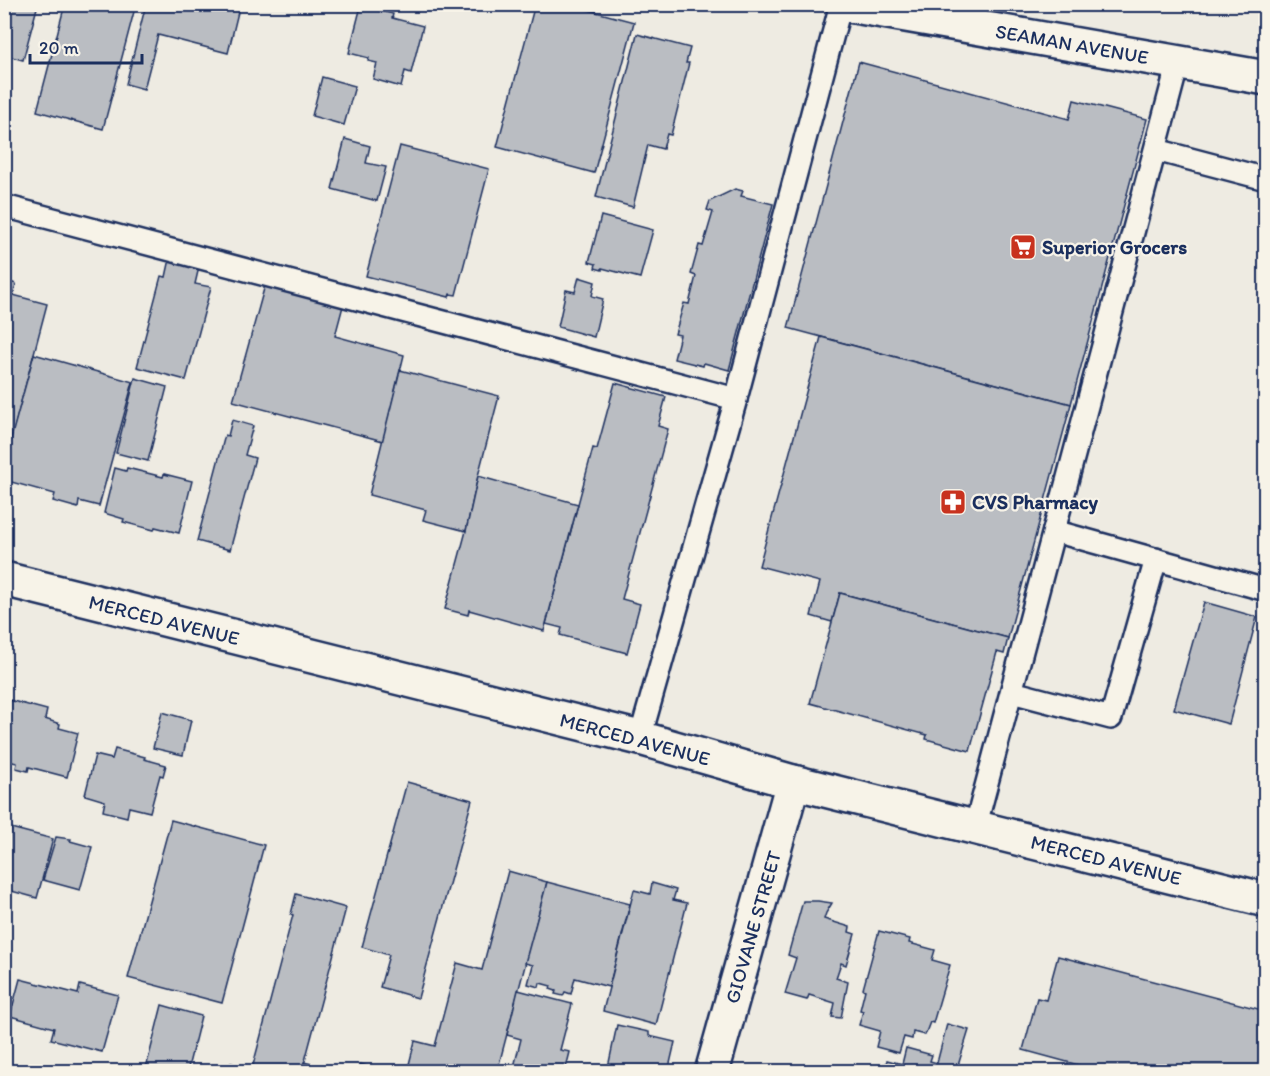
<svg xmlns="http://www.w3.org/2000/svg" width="1270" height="1076" font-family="Itim,sans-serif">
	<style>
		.building { fill: #babdc2; stroke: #1b2f5e; stroke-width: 1.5 }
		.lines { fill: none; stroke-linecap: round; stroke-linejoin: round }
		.service-casing { stroke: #1b2f5e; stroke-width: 26 }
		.minor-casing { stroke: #1b2f5e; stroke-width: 38 }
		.tertiary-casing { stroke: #1b2f5e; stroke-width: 38 }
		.service { stroke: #f7f3e8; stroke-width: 21 }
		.minor { stroke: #f7f3e8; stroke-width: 33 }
		.tertiary { stroke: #f7f3e8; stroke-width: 33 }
		.labels { text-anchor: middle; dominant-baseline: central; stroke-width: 4.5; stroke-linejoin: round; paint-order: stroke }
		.street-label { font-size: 20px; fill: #1b2f5e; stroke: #f7f3e8 }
		.poi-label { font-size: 20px; font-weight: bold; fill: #1b2f5e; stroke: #f7f3e8; text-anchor: start }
	</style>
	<rect width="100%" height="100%" fill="#eeebe2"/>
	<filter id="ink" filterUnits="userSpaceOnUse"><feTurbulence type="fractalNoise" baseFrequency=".0167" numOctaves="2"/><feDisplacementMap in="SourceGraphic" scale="12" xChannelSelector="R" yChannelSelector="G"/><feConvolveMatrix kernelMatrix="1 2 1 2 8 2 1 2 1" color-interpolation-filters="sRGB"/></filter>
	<g filter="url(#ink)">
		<!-- building -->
		<g class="building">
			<polygon points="4,4 38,4 23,60 4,55"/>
			<polygon points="65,4 136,4 103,129 37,111"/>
			<polygon points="146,4 240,4 228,53 158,35 144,89 126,84"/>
			<polygon points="535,4 566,4 634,22 594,173 497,147"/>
			<polygon points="361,6 393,14 392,18 423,26 411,73 405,71 401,87 373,79 377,63 368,61 369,58 349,53"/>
			<polygon points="637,34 690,48 686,63 689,63 671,135 667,134 663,149 648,145 633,207 596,197"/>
			<polygon points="859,62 1069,119 1074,100 1147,119 1071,404 788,328"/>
			<polygon points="322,77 355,86 344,125 312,116"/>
			<polygon points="345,139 370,146 366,163 386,167 377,201 332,189"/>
			<polygon points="400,146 489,169 456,295 450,294 449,297 366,276"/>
			<polygon points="735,189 743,191 741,196 773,204 729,370 704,363 703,366 674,359 680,335 675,334 684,303 689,304 696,276 691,274 699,245 703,246 713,212 707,210 710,201"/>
			<polygon points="601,216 653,230 640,278 602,268 602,270 595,268 596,264 589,262"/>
			<polygon points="170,259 199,267 195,284 211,287 186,380 137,367 161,276 166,277"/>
			<polygon points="579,277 595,282 592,296 603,299 594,337 558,327 566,290 575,292"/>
			<polygon points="4,280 16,284 13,295 47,304 5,463"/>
			<polygon points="265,285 343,306 335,336 404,355 383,441 233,401"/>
			<polygon points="821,337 1071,404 1008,638 840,593 832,622 811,616 820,582 759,566"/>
			<polygon points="34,354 133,382 99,506 79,501 78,508 53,501 55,494 4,480 4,464"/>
			<polygon points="400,370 499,396 478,476 466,531 423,520 426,510 369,495"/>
			<polygon points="135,378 167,387 148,461 116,453"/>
			<polygon points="615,383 666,397 658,426 668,429 622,599 640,604 627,653 560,635 562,628 546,624 593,448 597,449"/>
			<polygon points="232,420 253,426 245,455 255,458 230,550 197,541 225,435 228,436"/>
			<polygon points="115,468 126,471 127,468 163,477 164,474 192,481 179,533 155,527 154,530 123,522 124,519 104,513"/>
			<polygon points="478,476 578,504 544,631 469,610 468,615 445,609 466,531"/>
			<polygon points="840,593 1008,638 1004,654 997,652 970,751 926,739 927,735 810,703"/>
			<polygon points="1204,602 1257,617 1229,724 1174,709"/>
			<polygon points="9,700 47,710 45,719 60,724 59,728 78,733 67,777 29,767 28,771 16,768 17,763 4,760 4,717"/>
			<polygon points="162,712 191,720 183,755 153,748"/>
			<polygon points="115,749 145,757 144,759 166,765 163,776 160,775 150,812 129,807 127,817 103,811 105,801 85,795 95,755 112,759"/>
			<polygon points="407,782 472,800 418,998 380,987 389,955 362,947"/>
			<polygon points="171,820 264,845 222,1003 128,978"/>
			<polygon points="11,828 53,839 37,898 4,889 4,852"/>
			<polygon points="56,837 71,839 70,841 92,847 80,890 43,880"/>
			<polygon points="508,871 547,882 497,1072 407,1072 415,1041 435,1046 457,963 482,970"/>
			<polygon points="547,882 630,904 609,987 575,978 571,994 565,992 563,996 555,994 556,991 550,989 551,986 540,983 539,987 528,984 533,965 525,963"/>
			<polygon points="652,883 676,890 673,900 687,903 656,1025 603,1011 634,890 650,894"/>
			<polygon points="296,894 346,908 302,1072 229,1072 231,1063 252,1069 293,915 291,914"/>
			<polygon points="803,901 818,901 832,903 826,913 824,919 850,927 849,932 855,934 846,965 841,963 836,978 848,982 841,1018 832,1017 835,1003 809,995 807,1000 785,994 796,958 788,955"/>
			<polygon points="879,931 910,939 909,943 935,950 932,960 950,965 933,1023 930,1022 925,1035 913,1032 912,1039 904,1037 899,1053 876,1047 880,1031 859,1025 863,1011 860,1010 865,990 863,989"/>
			<polygon points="1058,956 1266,1011 1266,1072 1104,1072 1023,1050 1037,998 1046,1000"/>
			<polygon points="20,979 78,994 80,985 118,995 102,1052 51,1039 54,1028 10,1016"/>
			<polygon points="518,990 572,1004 560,1050 570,1052 565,1072 513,1071 521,1039 507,1035"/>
			<polygon points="162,1005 201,1016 187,1072 145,1072"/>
			<polygon points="947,1024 969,1030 956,1072 884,1072 887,1060 902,1064 906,1048 932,1055 930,1061 937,1063"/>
			<polygon points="617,1025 649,1032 649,1036 675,1042 668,1072 607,1072"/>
			<polygon points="304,1062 322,1067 321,1072 302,1072"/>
			<polygon points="360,1064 390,1072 358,1072"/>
		</g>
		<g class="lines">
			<defs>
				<g id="service">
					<polyline points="1156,150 1266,179"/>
					<polyline points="4,206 736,399"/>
					<polyline points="1054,531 1266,590"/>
					<polyline points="1012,692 1111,718 1156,559"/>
					<polyline points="640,738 736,399 841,4"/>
					<polyline points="975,828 1178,63"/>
				</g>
				<g id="minor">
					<polyline points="843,4 1266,78"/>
					<polyline points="712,1072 793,782"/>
				</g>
				<polyline id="tertiary" points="4,579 640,738 793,782 1266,900"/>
			</defs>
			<!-- service casing -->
			<use href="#service" class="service-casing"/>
			<!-- minor casing -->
			<use href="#minor" class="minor-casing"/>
			<!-- tertiary casing -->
			<use href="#tertiary" class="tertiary-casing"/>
			<!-- service -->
			<use href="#service" class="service"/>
			<!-- minor -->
			<use href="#minor" class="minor"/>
			<!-- tertiary -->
			<use href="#tertiary" class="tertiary"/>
		</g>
	</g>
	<!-- icons -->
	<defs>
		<symbol id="supermarket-square" viewBox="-11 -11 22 22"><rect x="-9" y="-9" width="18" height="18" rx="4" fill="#c8321e" stroke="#f7f3e8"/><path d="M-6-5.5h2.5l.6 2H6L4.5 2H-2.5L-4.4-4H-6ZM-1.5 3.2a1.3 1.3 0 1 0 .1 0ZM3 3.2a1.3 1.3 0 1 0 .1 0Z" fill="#fff"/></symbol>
		<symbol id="pharmacy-square" viewBox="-11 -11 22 22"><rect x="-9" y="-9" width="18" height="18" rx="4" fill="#c8321e" stroke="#f7f3e8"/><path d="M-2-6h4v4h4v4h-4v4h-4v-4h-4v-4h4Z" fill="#fff"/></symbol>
	</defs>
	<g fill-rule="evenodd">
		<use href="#supermarket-square" x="1008" y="232" width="30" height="30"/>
		<use href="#pharmacy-square" x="938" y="487" width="30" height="30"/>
	</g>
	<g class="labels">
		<!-- street labels -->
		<g class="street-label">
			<text transform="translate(1072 44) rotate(10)">SEAMAN AVENUE</text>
			<text transform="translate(164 620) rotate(14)">MERCED AVENUE</text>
			<text transform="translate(635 739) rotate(15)">MERCED AVENUE</text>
			<text transform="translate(1106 860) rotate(14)">MERCED AVENUE</text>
			<text transform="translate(753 927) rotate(-74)">GIOVANE STREET</text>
		</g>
		<!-- poi labels -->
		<g class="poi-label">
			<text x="1042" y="247">Superior Grocers</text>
			<text x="972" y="502">CVS Pharmacy</text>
		</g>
	</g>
	<!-- margin -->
	<rect width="1270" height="1076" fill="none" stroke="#f7f3e8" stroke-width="24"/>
	<rect x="12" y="12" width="1246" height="1052" fill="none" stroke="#1b2f5e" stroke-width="2" filter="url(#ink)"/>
	<!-- scale -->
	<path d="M30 54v9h112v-9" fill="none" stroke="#1b2f5e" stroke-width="3"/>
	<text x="39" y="54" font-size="18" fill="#1b2f5e" stroke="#f7f3e8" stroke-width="4.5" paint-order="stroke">20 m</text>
</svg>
